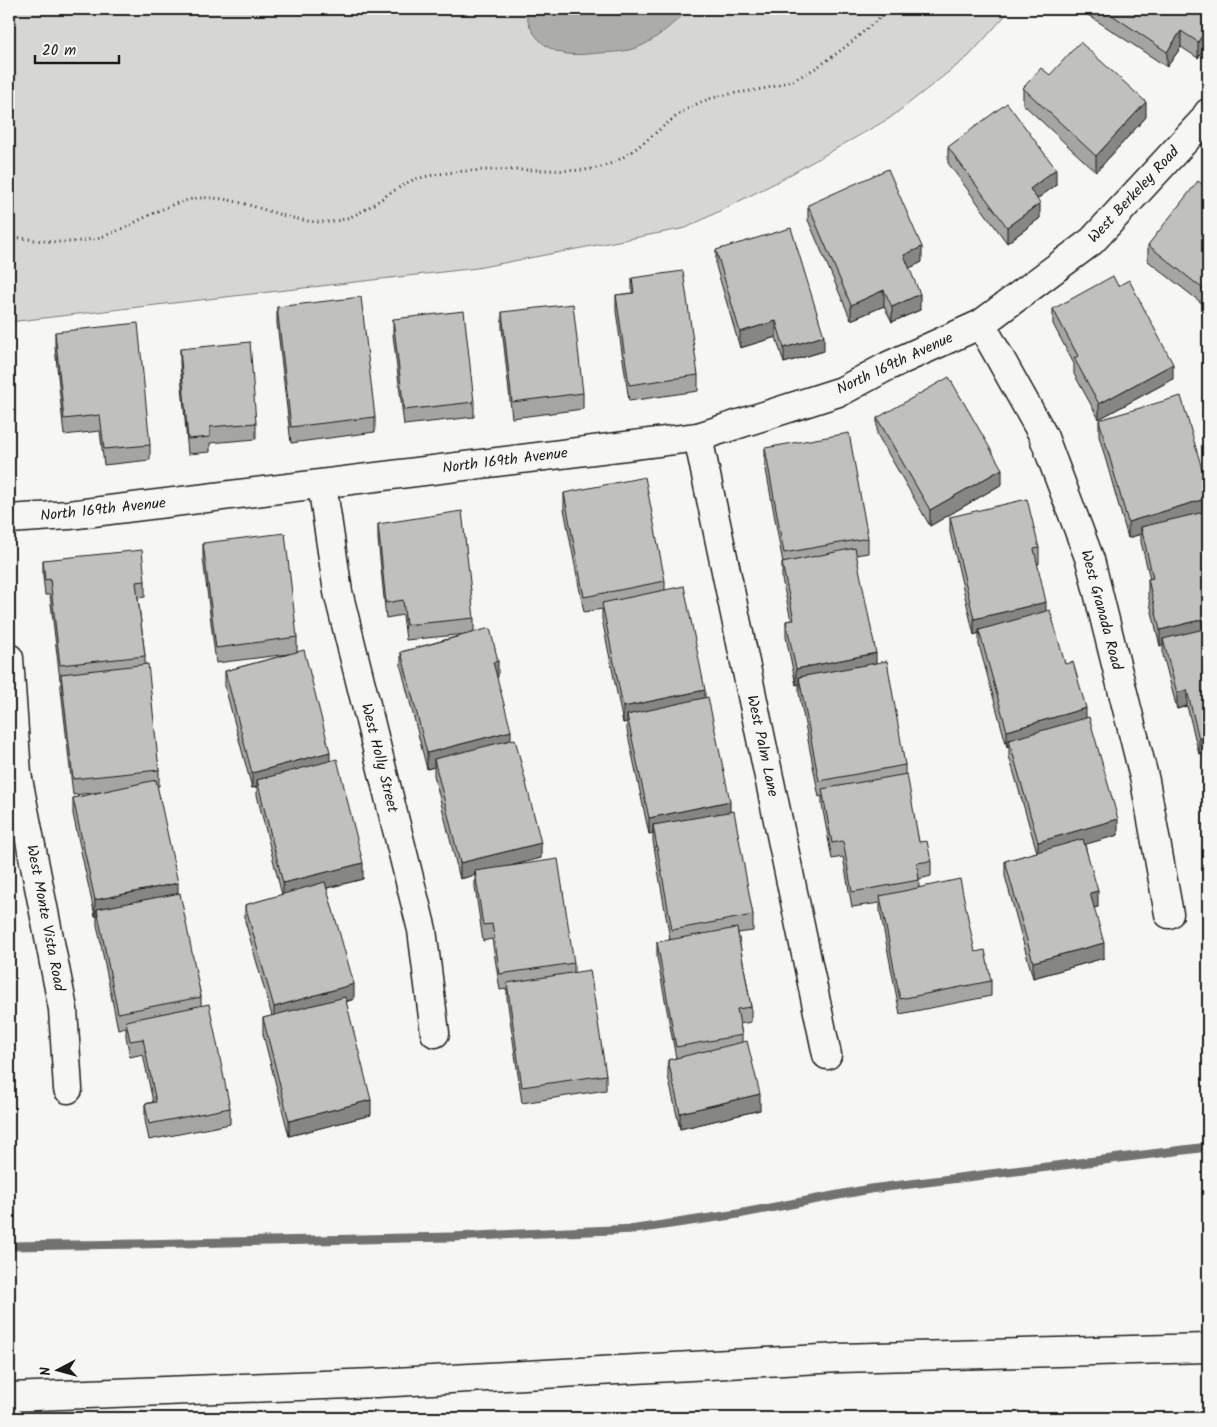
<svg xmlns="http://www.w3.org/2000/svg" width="1217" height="1427" font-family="Kalam,sans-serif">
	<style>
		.green { fill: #d6d6d2; stroke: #797977 }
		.water { fill: #acaca9; stroke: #727271 }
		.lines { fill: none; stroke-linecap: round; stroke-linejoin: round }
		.stream { stroke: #727271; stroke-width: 9 }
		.minor-casing { stroke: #1c1c1c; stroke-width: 31 }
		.motorway-casing { stroke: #1c1c1c; stroke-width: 31 }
		.path { stroke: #1c1c1c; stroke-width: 3; stroke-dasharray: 1 4; stroke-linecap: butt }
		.minor { stroke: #f6f6f2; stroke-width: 28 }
		.motorway { stroke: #f6f6f2; stroke-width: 28 }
		.wall { fill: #a5a5a3; stroke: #1c1c1c }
		.shaded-wall { fill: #868684; stroke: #1c1c1c }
		.building { fill: #c0c0bd; stroke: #1c1c1c }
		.labels { text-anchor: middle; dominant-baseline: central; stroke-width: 4; stroke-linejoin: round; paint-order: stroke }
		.street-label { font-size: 15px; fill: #1c1c1c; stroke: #f6f6f2 }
	</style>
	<rect width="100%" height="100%" fill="#f6f6f2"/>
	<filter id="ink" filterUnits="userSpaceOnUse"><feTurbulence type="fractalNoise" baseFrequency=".02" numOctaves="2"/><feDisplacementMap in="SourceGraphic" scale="10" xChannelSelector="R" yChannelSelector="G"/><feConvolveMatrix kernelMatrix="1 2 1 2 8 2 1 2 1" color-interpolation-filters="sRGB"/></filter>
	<g filter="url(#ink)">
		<!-- green -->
		<polygon class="green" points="9,9 1011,9 969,56 890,118 777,182 686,228 477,268 9,322"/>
		<!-- water -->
		<path class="water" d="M525 9H690C675 21 659 38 641 46 628 52 614 52 600 53 588 54 573 56 562 53 540 47 528 30 525 9Z"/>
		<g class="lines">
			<!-- stream -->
			<polyline class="stream" points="9,1246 137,1244 451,1237 636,1229 738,1214 870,1189 1208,1147"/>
			<defs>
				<g id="minor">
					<polyline points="981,324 1043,435 1090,560 1145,781 1169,914"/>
					<polyline points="698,437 827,1055"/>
					<polyline points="322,484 338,592 422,930 435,1033"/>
					<polyline points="9,519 69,515 698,437 842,391 888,366 981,324 1092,241 1202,122 1208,113"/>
					<polyline points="9,658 17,774 63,1009 68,1089"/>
				</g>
				<polyline id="motorway" points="9,1397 376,1383 839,1358 1208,1348"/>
			</defs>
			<!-- minor casing -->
			<use href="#minor" class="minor-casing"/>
			<!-- motorway casing -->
			<use href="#motorway" class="motorway-casing"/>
			<!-- path -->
			<path class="path" d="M9 236C45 242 77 247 112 233 140 222 171 200 201 198 242 195 286 224 327 222 354 221 374 203 395 190 402 186 409 181 416 179 456 168 499 170 540 170 559 170 579 172 597 168 635 159 660 123 693 106 722 90 755 94 785 83 824 69 859 35 890 9"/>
			<!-- minor -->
			<use href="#minor" class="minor"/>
			<!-- motorway -->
			<use href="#motorway" class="motorway"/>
		</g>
		<!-- wall -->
		<g class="wall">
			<polygon points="1085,9 1200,9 1208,15 1208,42 1198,58 1181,47 1167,67 1085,13"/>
			<polygon points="1050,75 1146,117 1096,172 1023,104 1023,88"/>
			<polygon points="948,147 1056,185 1037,199 1040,218 1007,243 948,163"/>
			<polygon points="1208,189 1208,308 1148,261 1148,245"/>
			<polygon points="808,205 922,262 909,268 920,310 892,322 884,306 851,320 808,220"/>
			<polygon points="716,250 824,351 784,363 776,337 740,348 716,266"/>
			<polygon points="632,278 698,375 698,391 629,401 616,311 616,295 632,293"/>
			<polygon points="277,307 375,417 375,432 291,443 277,323"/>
			<polygon points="1053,309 1173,379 1099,419 1074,374 1074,364 1053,324"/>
			<polygon points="502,312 583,393 583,409 512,418 502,328"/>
			<polygon points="393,319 474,402 474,417 404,425 393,335"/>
			<polygon points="55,332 150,445 150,460 104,465 100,431 64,435 55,347"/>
			<polygon points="180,349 256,423 256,439 210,443 210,452 188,454 180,364"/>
			<polygon points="877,418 1002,484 930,526 877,434"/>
			<polygon points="1099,420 1208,490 1199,754 1187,706 1177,709 1163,655 1163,645 1160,646 1148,595 1148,579 1150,579 1141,542 1141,534 1128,538 1099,436"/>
			<polygon points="765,448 868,538 868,553 856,555 876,663 905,765 905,774 919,842 931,861 931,876 919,879 919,888 975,952 991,981 991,996 900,1014 880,911 880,903 852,907 843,857 832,859 822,805 822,796 819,797 799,693 799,684 796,685 786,637 786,621 791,620 782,579 782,563 783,563 765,464"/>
			<polygon points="564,493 665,581 665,590 705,698 753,915 753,931 738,933 751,1007 751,1022 740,1024 742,1035 742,1042 760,1110 680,1129 668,1076 668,1060 676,1058 657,957 657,942 670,939 653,841 653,833 649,834 627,730 627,722 623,723 602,619 602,609 584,612 564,509"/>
			<polygon points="950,517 1039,548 1039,564 1037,564 1046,611 1065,664 1086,718 1118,835 1085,844 1098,907 1094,908 1104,958 1033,978 1005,876 1005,861 1037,852 1009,756 1009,746 1007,747 979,645 979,633 974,635 950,532"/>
			<polygon points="378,524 474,618 474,632 498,677 496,677 511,740 541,858 510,866 574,963 574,972 606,1075 606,1090 522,1103 507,998 507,989 500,990 492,939 483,941 475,887 475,875 460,879 434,775 434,767 427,769 401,667 401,652 466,634 406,640 403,615 386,618 378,539"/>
			<polygon points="203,543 297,637 297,652 330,761 363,879 327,888 354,999 346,1002 371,1115 289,1136 263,1034 263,1018 272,1016 245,921 245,905 282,895 257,795 257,787 252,788 225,687 225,671 289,654 216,663 203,558"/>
			<polygon points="43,560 145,581 145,597 138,598 145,656 145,665 159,770 159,786 157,786 178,893 201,997 201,1006 230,1108 230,1124 149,1140 145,1120 145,1104 153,1102 143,1054 130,1057 126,1036 126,1027 118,1029 97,925 97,916 95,916 73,814 73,798 102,792 73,795 61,689 61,680 60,680 50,595 45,595 43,576"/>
		</g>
		<!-- shaded-wall -->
		<g class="shaded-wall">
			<polygon points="1208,26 1208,42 1198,58 1198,42"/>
			<polygon points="1181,31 1181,47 1167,67 1167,52"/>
			<polygon points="1146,102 1146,117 1096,172 1096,156"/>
			<polygon points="1056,169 1056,185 1030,204 1030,189"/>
			<polygon points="1040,203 1040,218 1007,243 1007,227"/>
			<polygon points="922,247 922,262 904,271 904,255"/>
			<polygon points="884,290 884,306 851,320 851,305"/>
			<polygon points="920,294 920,310 892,322 892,307"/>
			<polygon points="776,321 776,337 740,348 740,332"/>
			<polygon points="824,336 824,351 784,363 784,348"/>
			<polygon points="1173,364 1173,379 1099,419 1099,404"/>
			<polygon points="1002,469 1002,484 930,526 930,510"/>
			<polygon points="1208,498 1208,514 1141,527 1141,534 1128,538 1128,522"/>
			<polygon points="1046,602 1046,617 979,630 979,633 974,635 974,619"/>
			<polygon points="1208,618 1208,634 1163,639 1163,645 1160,646 1160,630"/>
			<polygon points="876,653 876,668 799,677 799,684 796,685 796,669"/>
			<polygon points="498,661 498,677 493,678 493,662"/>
			<polygon points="705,690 705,706 627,715 627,722 623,723 623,707"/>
			<polygon points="1187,690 1187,706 1177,709 1177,693"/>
			<polygon points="1086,708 1086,724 1009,740 1009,746 1007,747 1007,731"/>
			<polygon points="511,731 511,747 434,759 434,767 427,769 427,753"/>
			<polygon points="1208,736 1208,752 1199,754 1199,739"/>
			<polygon points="330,752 330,768 257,780 257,787 252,788 252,773"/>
			<polygon points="730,801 730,816 653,825 653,833 649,834 649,818"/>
			<polygon points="1118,819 1118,835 1038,858 1038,842"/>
			<polygon points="541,843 541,858 475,875 475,871 475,875 460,879 460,863"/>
			<polygon points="363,863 363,879 283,899 283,883"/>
			<polygon points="178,883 178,898 97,909 97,916 95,916 95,900"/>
			<polygon points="1098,891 1098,907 1090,909 1090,893"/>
			<polygon points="1104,943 1104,958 1033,978 1033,962"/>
			<polygon points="354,984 354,999 274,1023 274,1007"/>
			<polygon points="760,1094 760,1110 680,1129 680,1113"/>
			<polygon points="371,1100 371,1115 289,1136 289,1121"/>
		</g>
		<!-- building -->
		<g class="building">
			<polygon points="1103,9 1200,9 1208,15 1208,26 1198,42 1181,31 1167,52"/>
			<polygon points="1080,42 1146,102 1096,156 1023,88 1041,68 1050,75"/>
			<polygon points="1007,103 1056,169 1030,189 1040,203 1007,227 948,147"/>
			<polygon points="888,169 922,247 904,255 920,294 892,307 884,290 851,305 808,205"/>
			<polygon points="1198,181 1208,189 1208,293 1148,245"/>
			<polygon points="791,228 824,336 784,348 776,321 740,332 716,250"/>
			<polygon points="683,271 698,375 629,385 616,295 634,293 632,278"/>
			<polygon points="1113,276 1118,286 1129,280 1173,364 1099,404 1074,358 1078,356 1053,309"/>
			<polygon points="361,297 375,417 291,427 277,307"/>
			<polygon points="573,304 583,393 512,402 502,312"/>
			<polygon points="464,311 474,402 404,410 393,319"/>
			<polygon points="138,323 150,445 104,449 100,415 64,419 55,332"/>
			<polygon points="250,342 256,423 210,427 210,437 188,439 180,349"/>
			<polygon points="949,377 1002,469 930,510 877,418"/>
			<polygon points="1181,396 1208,490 1208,498 1128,522 1099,420"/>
			<polygon points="849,433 868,538 784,553 765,448"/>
			<polygon points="645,477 665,581 584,597 564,493"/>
			<polygon points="1027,499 1039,548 1034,549 1046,602 974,619 950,517"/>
			<polygon points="462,511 474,618 406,625 403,600 386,603 378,524"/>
			<polygon points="1208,511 1208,618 1160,630 1148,579 1153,578 1141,527"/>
			<polygon points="285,533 297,637 216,648 203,543"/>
			<polygon points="855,548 876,653 796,669 786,621 794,620 782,563"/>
			<polygon points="142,550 145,581 136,582 145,656 60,665 50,579 45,580 43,560"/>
			<polygon points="684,586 705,690 623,707 602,603"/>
			<polygon points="1050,610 1065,664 1073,662 1086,708 1007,731 979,630"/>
			<polygon points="490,628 498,661 493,662 511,731 427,753 401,652"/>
			<polygon points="1208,628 1208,736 1199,739 1187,690 1177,693 1163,639"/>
			<polygon points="304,650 330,752 252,773 225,671"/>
			<polygon points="887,661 905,765 819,781 799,677"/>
			<polygon points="148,664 159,770 73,779 61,674"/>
			<polygon points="708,697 730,801 649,818 627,715"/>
			<polygon points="1089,717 1118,819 1038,842 1009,740"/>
			<polygon points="515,739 541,843 460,863 434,759"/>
			<polygon points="337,759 363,863 283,883 257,780"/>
			<polygon points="907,774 919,842 927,841 931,861 917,863 919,880 852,892 843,841 832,843 822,789"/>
			<polygon points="156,780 178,883 95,900 73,798"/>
			<polygon points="734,811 753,915 672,930 653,825"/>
			<polygon points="1083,839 1098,891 1090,893 1104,943 1033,962 1005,861"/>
			<polygon points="558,859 574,963 500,974 492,924 483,925 475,871"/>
			<polygon points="960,879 975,952 985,950 991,981 900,999 880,896"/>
			<polygon points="325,882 354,984 274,1007 245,905"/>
			<polygon points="180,893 201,997 118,1013 97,909"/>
			<polygon points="737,928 751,1007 737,1009 742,1035 676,1047 657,942"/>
			<polygon points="590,970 606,1075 522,1087 507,983"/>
			<polygon points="345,997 371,1100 289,1121 263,1018"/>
			<polygon points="209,1004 230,1108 149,1124 145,1104 156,1102 143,1039 130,1041 126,1021"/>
			<polygon points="747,1041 760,1094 680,1113 668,1060"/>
		</g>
	</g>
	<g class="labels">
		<!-- street labels -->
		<g class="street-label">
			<text transform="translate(1134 195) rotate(-47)">West Berkeley Road</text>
			<text transform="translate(895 364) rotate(-25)">North 169th Avenue</text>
			<text transform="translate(505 461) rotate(-7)">North 169th Avenue</text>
			<text transform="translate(103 510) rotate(-6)">North 169th Avenue</text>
			<text transform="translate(1101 610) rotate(75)">West Granada Road</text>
			<text transform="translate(762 746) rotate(78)">West Palm Lane</text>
			<text transform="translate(379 758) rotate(76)">West Holly Street</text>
			<text transform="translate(45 918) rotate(79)">West Monte Vista Road</text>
		</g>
	</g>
	<!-- margin -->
	<rect width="1217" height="1427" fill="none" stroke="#f6f6f2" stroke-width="30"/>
	<rect x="15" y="15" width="1187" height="1397" fill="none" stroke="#1c1c1c" stroke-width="2" filter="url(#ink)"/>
	<!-- north arrow -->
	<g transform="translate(58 1370) rotate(264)" stroke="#f6f6f2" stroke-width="4" paint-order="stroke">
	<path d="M0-4L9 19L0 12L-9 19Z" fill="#1c1c1c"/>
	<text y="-8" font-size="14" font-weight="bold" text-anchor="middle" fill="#1c1c1c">N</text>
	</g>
	<!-- scale -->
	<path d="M35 55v8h84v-8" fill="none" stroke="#1c1c1c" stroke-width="2.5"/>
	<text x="42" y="55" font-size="15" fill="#1c1c1c" stroke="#f6f6f2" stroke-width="4" paint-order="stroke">20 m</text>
</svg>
